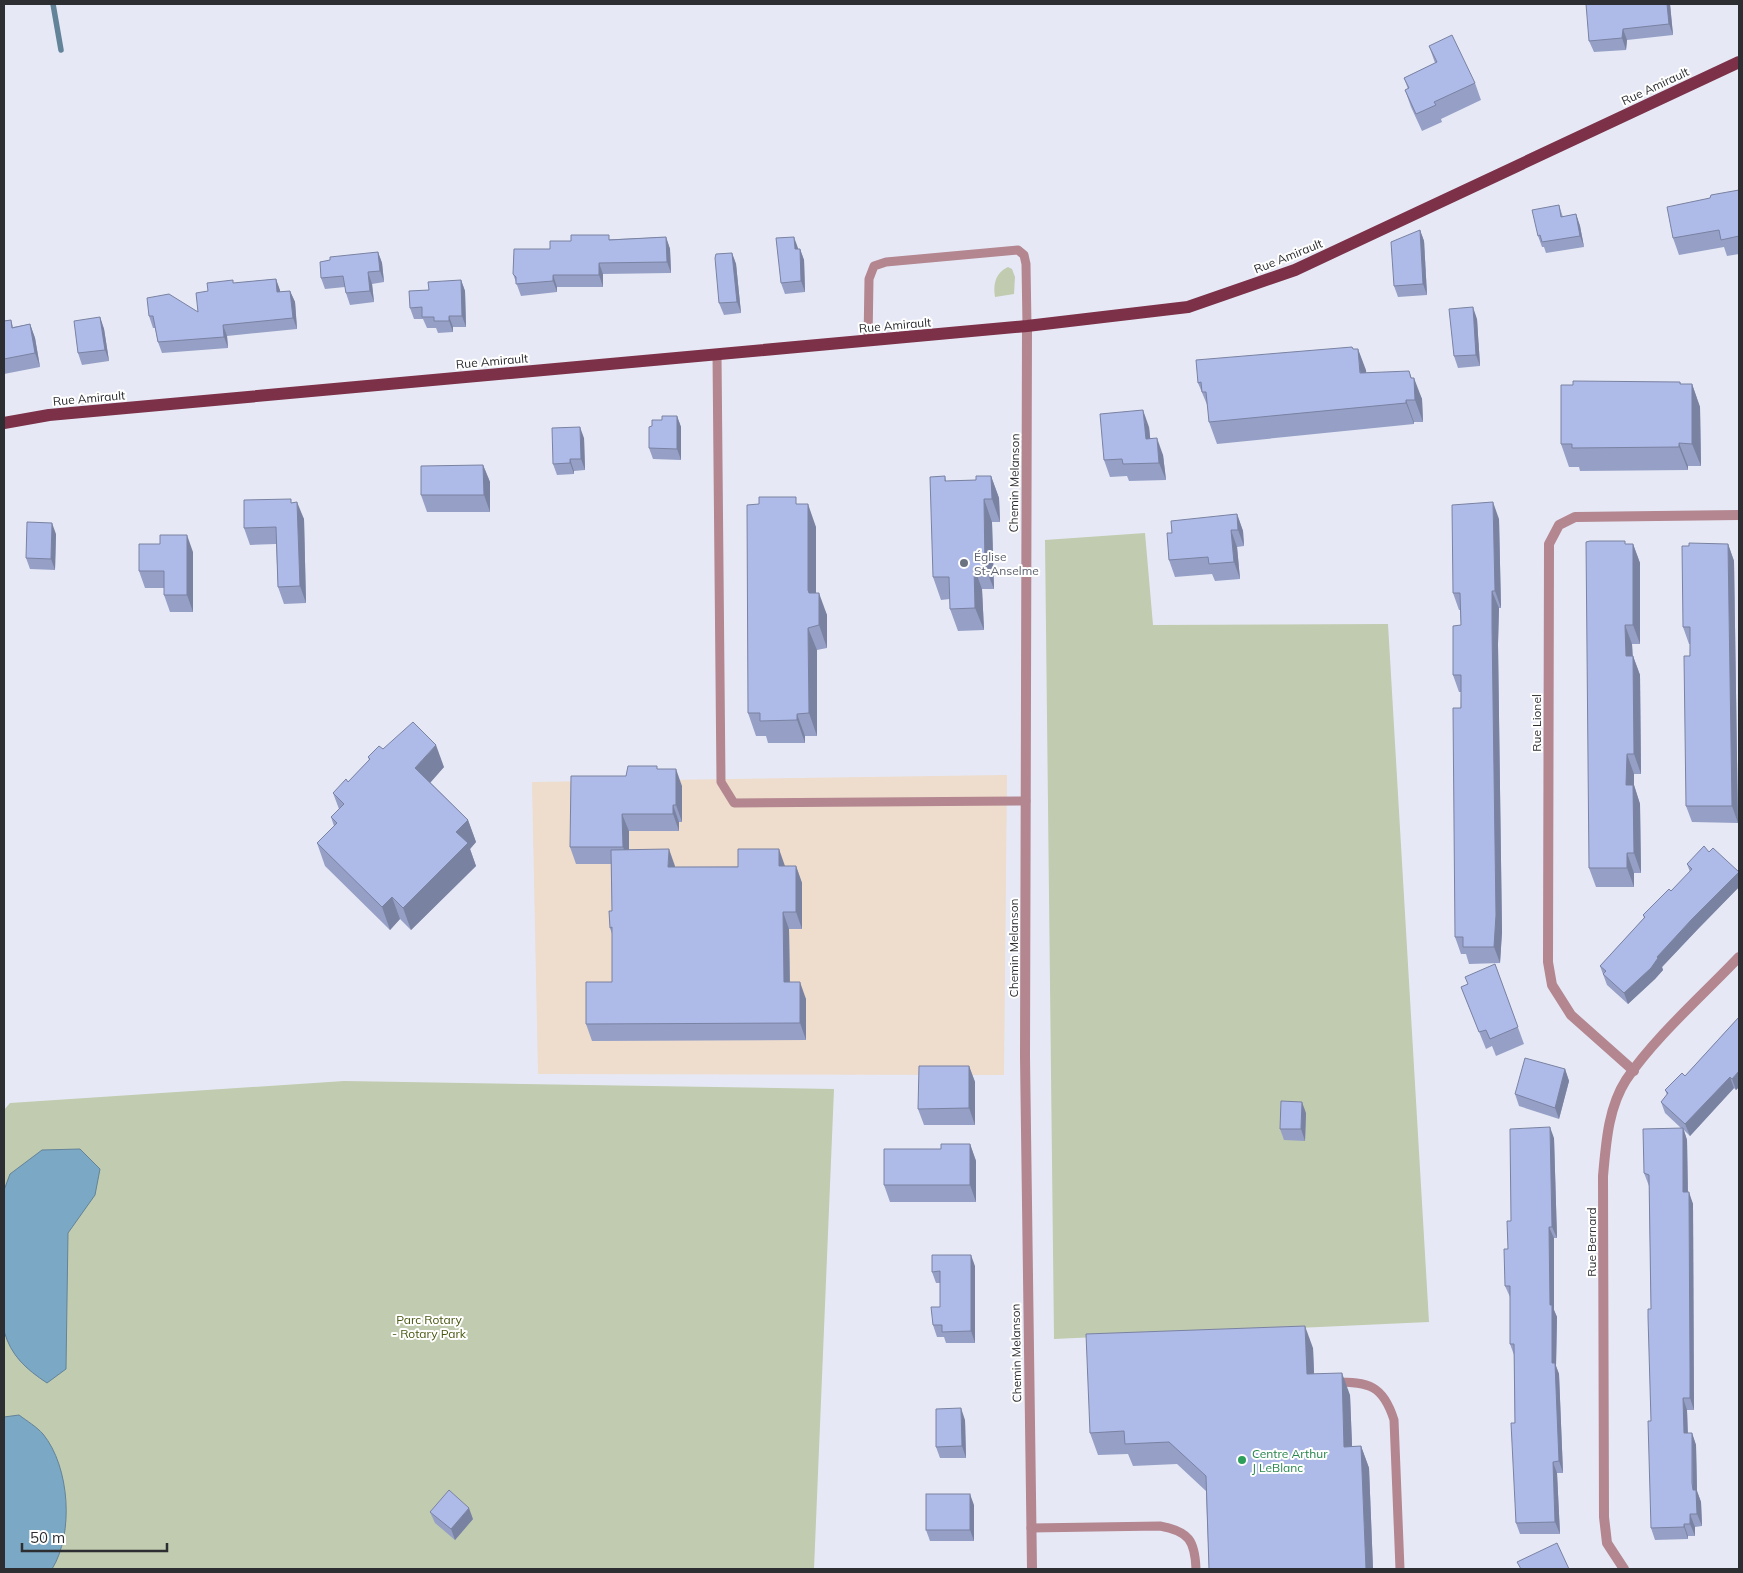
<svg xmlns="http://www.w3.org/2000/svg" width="1743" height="1573" font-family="Mulish,sans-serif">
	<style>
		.education { fill: #eedccc }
		.green { fill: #c1cbaf }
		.water { fill: #7aa8c5; stroke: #638399 }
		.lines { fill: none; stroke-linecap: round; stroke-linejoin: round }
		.stream { stroke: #638399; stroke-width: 5.5 }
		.service { stroke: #b38690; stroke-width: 9 }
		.minor { stroke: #b38690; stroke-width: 10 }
		.tertiary { stroke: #b38690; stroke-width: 10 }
		.primary { stroke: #7c3148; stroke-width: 12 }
		.wall { fill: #96a0c7 }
		.shaded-wall { fill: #7a82a2 }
		.building { fill: #aebae7; stroke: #7a82a2 }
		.worship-dot { fill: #6b7280; stroke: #fff; stroke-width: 2 }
		.leisure-dot { fill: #2e9e5b; stroke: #fff; stroke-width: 2 }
		.labels { text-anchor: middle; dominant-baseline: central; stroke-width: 4; stroke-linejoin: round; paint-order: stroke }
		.street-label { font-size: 12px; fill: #2d2e32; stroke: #fff }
		.worship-label { font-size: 12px; fill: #5b616d; stroke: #fff; text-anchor: start }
		.park-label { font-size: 12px; fill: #475710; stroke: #fff }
		.leisure-label { font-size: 12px; fill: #27864d; stroke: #fff; text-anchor: start }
	</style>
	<rect width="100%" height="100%" fill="#e6e9f5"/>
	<!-- education -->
	<polygon class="education" points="1007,775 1004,1075 538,1074 532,782"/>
	<!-- green -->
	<g class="green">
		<path d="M1008 267 1012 269 1015 277 1014 294 995 297C993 285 995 273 1008 267Z"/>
		<polygon points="1145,533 1153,625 1388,624 1429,1322 1054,1339 1045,540"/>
		<polygon points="344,1081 834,1089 814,1569 4,1569 4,1110 10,1103"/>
	</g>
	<!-- water -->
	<g class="water">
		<path d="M80 1149 100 1169 95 1195 68 1233 66 1369 47 1383C26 1369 11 1356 4 1331V1190L10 1174 42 1150Z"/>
		<path d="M19 1415C27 1421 37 1427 43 1434 70 1467 74 1534 52 1569H4V1417Z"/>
	</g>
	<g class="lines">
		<!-- stream -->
		<polyline class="stream" points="53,4 61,50"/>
		<!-- service -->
		<g class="service">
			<polyline points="868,341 869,279 874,266 886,262 1018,250 1024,255 1026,264 1027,326"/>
			<polyline points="717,355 721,782 734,803 1026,801"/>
			<path d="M1334 1382C1369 1382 1383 1385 1394 1420L1400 1569"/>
			<path d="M1031 1528 1160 1526C1189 1531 1195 1541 1196 1569"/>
		</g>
		<!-- minor -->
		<g class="minor">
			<polyline points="1634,1071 1571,1015 1552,985 1548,962 1549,544 1559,525 1575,517 1739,515"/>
			<path d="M1624 1569 1607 1543 1604 1517 1603 1176C1606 1144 1608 1108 1626 1080 1655 1037 1703 995 1739 957"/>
		</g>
		<!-- tertiary -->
		<polyline class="tertiary" points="1027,326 1025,1057 1032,1569"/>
		<!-- primary -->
		<polyline class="primary" points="4,423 49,415 1027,326 1188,307 1295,270 1739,62"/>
	</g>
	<!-- wall -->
	<g class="wall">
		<polygon points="1670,4 1673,35 1627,40 1626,50 1594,52 1589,41"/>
		<polygon points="1429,46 1475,83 1481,100 1441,119 1442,122 1422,131 1411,107 1405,90 1408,89 1404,78 1435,63"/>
		<polygon points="1739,190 1739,254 1727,256 1724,247 1679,255 1673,238 1710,198"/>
		<polygon points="1559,205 1563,217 1576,214 1580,226 1584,247 1546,253 1544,247 1542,247 1538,236"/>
		<polygon points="1420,230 1424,241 1427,295 1398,297 1394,286"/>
		<polygon points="666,237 670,249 671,273 603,274 603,287 557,287 557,292 521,296 513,274 550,249 571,241"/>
		<polygon points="798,249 800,249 804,260 805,292 785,294 781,283"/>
		<polygon points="378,252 382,263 384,282 372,284 374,302 350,305 346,293 345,287 325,289 321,278 330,260"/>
		<polygon points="732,253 736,264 741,313 724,315 719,303"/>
		<polygon points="276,279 280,292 290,291 295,302 297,329 227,336 228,348 162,353 158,342 155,328 153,328 149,316 198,312 208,291 234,283"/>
		<polygon points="461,280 465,291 466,327 453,327 453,332 438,333 436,328 427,328 423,319 414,319 410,308 429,290"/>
		<polygon points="100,317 104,329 109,361 82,365 78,353"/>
		<polygon points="1477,319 1480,366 1458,368 1454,356"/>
		<polygon points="11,320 13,327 30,324 35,338 40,367 4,374 4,321"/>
		<polygon points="1352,347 1353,349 1358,349 1366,373 1412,378 1422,399 1423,422 1414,422 1414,424 1217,444 1209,422 1208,407 1198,383"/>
		<polygon points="1680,382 1681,384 1692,384 1700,407 1701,466 1688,466 1688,470 1580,471 1579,467 1569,467 1561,444"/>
		<polygon points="677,416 681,427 681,460 653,459 649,448 652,426 662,420"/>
		<polygon points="1149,427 1150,438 1163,455 1166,480 1129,481 1127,476 1110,477 1104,460"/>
		<polygon points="584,438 585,470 574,471 574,474 557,475 553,464"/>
		<polygon points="483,465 490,482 490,512 427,512 421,495"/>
		<polygon points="945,476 946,481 976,480 991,476 999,498 1000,522 992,522 994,589 982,589 984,630 958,631 950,609 950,599 941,600 933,577"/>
		<polygon points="292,503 304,519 306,603 284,604 278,587 276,544 250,545 244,528"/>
		<polygon points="759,504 798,504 816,527 816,593 827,615 827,648 817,650 817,736 805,736 805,743 768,743 766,736 756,736 748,713"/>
		<polygon points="1237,514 1243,531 1244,546 1237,547 1240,579 1215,581 1212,574 1175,577 1169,560 1172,533"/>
		<polygon points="1499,519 1501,608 1499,608 1498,644 1502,932 1500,963 1469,964 1466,954 1461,954 1455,937 1461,692 1459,692 1453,675 1461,625 1460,610 1459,610 1453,593"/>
		<polygon points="56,534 55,570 30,569 26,558"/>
		<polygon points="1626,544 1633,544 1640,563 1640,644 1632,644 1633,656 1640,675 1641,774 1634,774 1634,785 1640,804 1641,873 1634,873 1634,887 1596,887 1589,868"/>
		<polygon points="1728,544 1734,561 1738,823 1692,822 1686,806 1690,644 1689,644 1683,627"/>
		<polygon points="193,552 193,612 170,612 164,595 164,588 145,588 139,571"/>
		<polygon points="383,749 444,767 430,782 468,820 476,842 470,849 476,866 411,930 400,919 390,930 325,866 317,843 334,826 331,817 339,809 333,793 348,782 369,760 368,757"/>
		<polygon points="658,769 682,786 682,822 679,822 679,831 629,831 629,850 675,866 675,867 796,866 802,883 802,929 789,929 790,982 806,999 806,1040 592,1041 586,1024 612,982 612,934 610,928 612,911 611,864 576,864 570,847 626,776"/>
		<polygon points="1709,852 1739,872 1739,887 1697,930 1662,967 1663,970 1655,979 1628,1004 1607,985 1600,966 1644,918 1643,915 1671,891 1690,872 1687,864"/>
		<polygon points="1495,964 1524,1044 1496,1056 1492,1046 1486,1049 1461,987 1468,984"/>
		<polygon points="1739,1017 1739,1087 1736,1090 1734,1088 1690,1136 1684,1130 1687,1140 1688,1192 1693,1204 1694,1410 1687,1410 1688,1433 1692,1433 1696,1445 1697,1491 1701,1502 1702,1526 1695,1527 1695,1536 1688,1536 1688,1539 1655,1540 1651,1528 1651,1309 1649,1186 1644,1173 1681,1128 1665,1113 1661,1102 1667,1095 1665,1090 1685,1076"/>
		<polygon points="969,1066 975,1082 975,1125 924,1125 918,1109"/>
		<polygon points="1565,1069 1569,1081 1559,1119 1519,1106 1515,1094"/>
		<polygon points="1306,1113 1305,1141 1284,1140 1280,1129"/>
		<polygon points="1554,1138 1557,1238 1554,1238 1554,1310 1557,1317 1556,1366 1559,1374 1563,1473 1557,1473 1560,1534 1520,1534 1516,1523 1514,1355 1510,1344 1510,1297 1505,1286 1508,1249 1511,1221"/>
		<polygon points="970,1144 976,1161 976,1202 890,1202 884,1185 941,1149"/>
		<polygon points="975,1266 975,1343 946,1343 944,1337 937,1337 933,1325 940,1307 940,1283 936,1283 932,1272"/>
		<polygon points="1313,1348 1314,1374 1350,1395 1352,1446 1361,1446 1369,1468 1373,1569 1209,1569 1206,1491 1177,1464 1133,1466 1128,1454 1098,1455 1090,1433"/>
		<polygon points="965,1420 966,1458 940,1458 936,1447"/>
		<polygon points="974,1505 974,1541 930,1541 926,1530"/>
		<polygon points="430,1512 473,1519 455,1540 435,1523"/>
	</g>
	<!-- shaded-wall -->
	<g class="shaded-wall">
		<polygon points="1667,4 1670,4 1673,35 1669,24"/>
		<polygon points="1623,29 1627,40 1626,50 1622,38"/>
		<polygon points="1576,214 1580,226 1584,247 1580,236"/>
		<polygon points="1420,230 1424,241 1427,295 1423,284"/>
		<polygon points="666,237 670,249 671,273 667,262"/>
		<polygon points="794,237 798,248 800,261 795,249"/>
		<polygon points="800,249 804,260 805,292 801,281"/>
		<polygon points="378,252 382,263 384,282 380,271"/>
		<polygon points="732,253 736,264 741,313 737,302"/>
		<polygon points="599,263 603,274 603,287 599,275"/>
		<polygon points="368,272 372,284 374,302 370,291"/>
		<polygon points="553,275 557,287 557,292 553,281"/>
		<polygon points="276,279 280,290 281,303 277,292"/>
		<polygon points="461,280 465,291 466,327 462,316"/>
		<polygon points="290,291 295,302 297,329 293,318"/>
		<polygon points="1473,307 1477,319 1480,366 1476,355"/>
		<polygon points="449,316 453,327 453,332 449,321"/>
		<polygon points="100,317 104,329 109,361 105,350"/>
		<polygon points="30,324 35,338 40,367 35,353"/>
		<polygon points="223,325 227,336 228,348 224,337"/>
		<polygon points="1352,347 1360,367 1358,349 1366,370 1368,394 1353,349"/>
		<polygon points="1409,371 1414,385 1414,378 1422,399 1423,422 1415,400"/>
		<polygon points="1692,384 1700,407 1701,466 1692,444"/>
		<polygon points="1406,400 1414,422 1414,424 1406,403"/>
		<polygon points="1143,410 1149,427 1152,456 1146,439"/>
		<polygon points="677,416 681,427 681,460 677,449"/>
		<polygon points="580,427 584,438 585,470 581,459"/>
		<polygon points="1157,438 1163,455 1166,480 1159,463"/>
		<polygon points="1679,443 1688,466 1688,470 1679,447"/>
		<polygon points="570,459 574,471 574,474 570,463"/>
		<polygon points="483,465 490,482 490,512 484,495"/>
		<polygon points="991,476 999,498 1000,522 992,499"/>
		<polygon points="984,499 992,522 994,589 985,567"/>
		<polygon points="297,502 304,519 306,603 300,586"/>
		<polygon points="1493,502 1499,519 1501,608 1495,591"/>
		<polygon points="808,504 816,527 816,613 808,590"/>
		<polygon points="1237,514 1243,531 1244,546 1238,530"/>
		<polygon points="52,523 56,534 55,570 51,559"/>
		<polygon points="1231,530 1237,547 1240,579 1234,562"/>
		<polygon points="187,535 193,552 193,612 187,595"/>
		<polygon points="1633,544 1640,563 1640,644 1633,625"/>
		<polygon points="1728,544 1734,561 1738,823 1732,806"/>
		<polygon points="974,567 982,589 984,630 975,608"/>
		<polygon points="1492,591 1499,608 1498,644 1502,932 1500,963 1494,947"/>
		<polygon points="819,593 827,615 827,648 819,625"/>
		<polygon points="1625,625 1632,644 1633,675 1626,656"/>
		<polygon points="808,628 817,650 817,736 809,713"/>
		<polygon points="1633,656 1640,675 1641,774 1634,754"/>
		<polygon points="797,714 805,736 805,743 797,720"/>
		<polygon points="436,745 444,767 424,790 415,768"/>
		<polygon points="1627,754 1634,774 1634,785 1640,804 1641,873 1634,853 1626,785"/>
		<polygon points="676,769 682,786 682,822 676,805"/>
		<polygon points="673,805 679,822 679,831 673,814"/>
		<polygon points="622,814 629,831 629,864 623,847"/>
		<polygon points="468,820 476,842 470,849 476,866 411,930 403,908 456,832"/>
		<polygon points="669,849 675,866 675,884 668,867"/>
		<polygon points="779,849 785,866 779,866"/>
		<polygon points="1627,853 1634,873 1634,887 1627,868"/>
		<polygon points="796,866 802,883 802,929 796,912"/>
		<polygon points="1739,872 1739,887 1697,930 1662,967 1663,970 1655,979 1628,1004 1624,993 1692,919"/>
		<polygon points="392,897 400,919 390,930 382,907"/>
		<polygon points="783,912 789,929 790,999 784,982"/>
		<polygon points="800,982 806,999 806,1040 800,1023"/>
		<polygon points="969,1066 975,1082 975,1125 969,1108"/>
		<polygon points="1565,1069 1569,1081 1559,1119 1555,1108"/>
		<polygon points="1739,1071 1739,1087 1736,1090 1732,1079"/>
		<polygon points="1730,1077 1734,1088 1690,1136 1685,1124"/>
		<polygon points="1302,1102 1306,1113 1305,1141 1301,1129"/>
		<polygon points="1550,1127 1554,1138 1557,1238 1552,1227"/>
		<polygon points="1683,1128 1687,1140 1688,1204 1683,1192"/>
		<polygon points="970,1144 976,1161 976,1202 970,1185"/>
		<polygon points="1689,1192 1693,1204 1694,1410 1690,1398"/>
		<polygon points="1549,1227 1554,1238 1554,1310 1557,1317 1556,1366 1559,1374 1563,1473 1559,1461 1552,1363 1550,1305"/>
		<polygon points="971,1255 975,1266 975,1343 971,1331"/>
		<polygon points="1305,1326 1313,1348 1315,1396 1307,1374"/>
		<polygon points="1342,1373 1350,1395 1353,1469 1344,1447"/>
		<polygon points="1683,1398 1687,1410 1688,1445 1684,1433"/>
		<polygon points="961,1408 965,1420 966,1458 962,1446"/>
		<polygon points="1692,1433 1696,1445 1697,1491 1701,1502 1702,1526 1697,1514 1693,1490"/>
		<polygon points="1361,1446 1369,1468 1373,1569 1366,1569"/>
		<polygon points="1553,1462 1557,1473 1560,1534 1555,1522"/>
		<polygon points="970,1494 974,1505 974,1541 970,1530"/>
		<polygon points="469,1508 473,1519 455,1540 451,1529"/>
		<polygon points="1690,1514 1695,1527 1695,1536 1690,1524"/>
		<polygon points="1684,1524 1688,1536 1688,1539 1684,1527"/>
	</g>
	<!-- building -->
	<g class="building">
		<polygon points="1586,4 1667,4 1669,24 1623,29 1622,38 1589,41"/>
		<polygon points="1452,35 1475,83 1434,102 1436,105 1416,114 1405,90 1409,88 1404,78 1437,62 1429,46"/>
		<polygon points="1739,190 1739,236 1721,240 1719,230 1673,238 1667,207 1710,198 1711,195"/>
		<polygon points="1559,205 1561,217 1576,214 1580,236 1542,242 1540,235 1538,236 1532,210"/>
		<polygon points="1420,230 1423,284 1394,286 1391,242"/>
		<polygon points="571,235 609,235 609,240 666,237 667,262 599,263 599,275 553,275 553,281 516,284 516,277 513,274 514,249 550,249 550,241 571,241"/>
		<polygon points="794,237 795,249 800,249 801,281 781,283 776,238"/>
		<polygon points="378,252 380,271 368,272 370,291 346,293 343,276 321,278 320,262 330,260 330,257"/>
		<polygon points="732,253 737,302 719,303 715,258 716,254"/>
		<polygon points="276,279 277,292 290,291 293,318 223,325 224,337 158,342 153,316 149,316 147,298 169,294 198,312 196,293 208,291 207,283 233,280 233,283"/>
		<polygon points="461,280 462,316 449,316 449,321 434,321 434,317 422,317 422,307 410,308 409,291 429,290 428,282"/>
		<polygon points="1473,307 1476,355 1454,356 1449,309"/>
		<polygon points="100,317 105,350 78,353 74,321"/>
		<polygon points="11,320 12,328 30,324 35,353 4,359 4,321"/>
		<polygon points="1352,347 1353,349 1358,349 1360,373 1409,371 1411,378 1414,378 1415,400 1406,400 1406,403 1209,422 1206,392 1202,392 1201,382 1198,383 1196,360"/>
		<polygon points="1573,381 1680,382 1680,384 1692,384 1692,444 1679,443 1679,447 1572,448 1572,444 1561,444 1561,385 1573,385"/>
		<polygon points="1143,410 1146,439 1157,438 1159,463 1123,464 1122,459 1104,460 1100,414"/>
		<polygon points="662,416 677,416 677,449 649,448 649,427 652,426 652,420 662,420"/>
		<polygon points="580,427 581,459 570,459 570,463 553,464 552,428"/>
		<polygon points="483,465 484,495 421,495 421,466"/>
		<polygon points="945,476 945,481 976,480 976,476 991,476 992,499 984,499 985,567 974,567 975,608 950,609 949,577 933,577 930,477"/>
		<polygon points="759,497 796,497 796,504 808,504 808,590 809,593 819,593 819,625 808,628 809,713 797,714 797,720 760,721 760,713 748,713 747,505 759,504"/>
		<polygon points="291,499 291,503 297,502 300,586 278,587 276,527 244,528 244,500"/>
		<polygon points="1493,502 1495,591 1492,591 1492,627 1496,915 1494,947 1463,947 1463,937 1455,937 1453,708 1461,708 1461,675 1453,675 1453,626 1461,625 1460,593 1453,593 1452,505"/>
		<polygon points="1237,514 1238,530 1231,530 1234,562 1209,564 1208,557 1169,560 1167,533 1172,533 1171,521"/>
		<polygon points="27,522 52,523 51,559 26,558"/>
		<polygon points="160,535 187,535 187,595 164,595 164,571 139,571 139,544 160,544"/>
		<polygon points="1590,541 1625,541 1625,544 1633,544 1633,625 1625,625 1626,656 1633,656 1634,754 1627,754 1626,785 1633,785 1634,853 1627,853 1627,868 1589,868 1586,542"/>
		<polygon points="1689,543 1728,544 1732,806 1686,806 1684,656 1690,656 1690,627 1683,627 1682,546 1689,546"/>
		<polygon points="413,722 436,745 415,768 468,820 456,832 468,843 403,908 392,897 382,907 317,843 337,823 331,817 344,804 333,793 346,779 348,782 370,759 368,757 379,746 383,749"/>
		<polygon points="628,766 657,766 657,769 676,769 676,805 673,805 673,814 622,814 623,847 570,847 571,776 626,776"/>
		<polygon points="1704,846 1709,852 1713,848 1739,872 1692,919 1657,957 1658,958 1651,968 1624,993 1603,974 1606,971 1600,966 1645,917 1643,915 1669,889 1671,891 1692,869 1687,864"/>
		<polygon points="669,849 668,867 738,867 738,849 779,849 779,866 796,866 796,912 783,912 784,982 800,982 800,1023 586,1024 586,982 612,982 612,927 610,928 609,911 612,911 611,850"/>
		<polygon points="1495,964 1518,1027 1490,1039 1486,1030 1479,1032 1461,987 1468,984 1465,977"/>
		<polygon points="1739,1017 1739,1071 1732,1079 1730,1077 1685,1124 1661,1102 1668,1093 1665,1090 1682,1073 1685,1076"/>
		<polygon points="1525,1058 1565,1069 1555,1108 1515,1094"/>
		<polygon points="919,1066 969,1066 969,1108 918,1109"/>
		<polygon points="1281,1101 1302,1102 1301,1129 1280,1129"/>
		<polygon points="1550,1127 1552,1227 1549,1227 1550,1305 1552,1305 1552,1363 1555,1363 1559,1461 1553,1462 1555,1522 1516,1523 1511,1423 1515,1423 1514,1344 1510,1344 1510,1286 1505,1286 1504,1249 1508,1249 1507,1221 1511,1221 1510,1129"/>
		<polygon points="1683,1128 1683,1192 1689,1192 1690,1369 1690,1398 1683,1398 1684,1433 1692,1433 1692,1483 1693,1490 1696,1490 1697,1514 1690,1514 1690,1524 1684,1524 1684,1527 1651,1528 1648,1421 1651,1421 1648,1317 1648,1309 1651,1309 1649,1175 1644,1173 1643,1129"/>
		<polygon points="941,1144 970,1144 970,1185 884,1185 884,1149 941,1149"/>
		<polygon points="932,1255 971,1255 971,1331 942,1332 942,1325 933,1325 931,1307 940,1307 940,1271 932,1272"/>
		<polygon points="1305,1326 1307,1374 1342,1373 1344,1447 1361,1446 1366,1569 1209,1569 1206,1476 1169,1442 1125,1444 1124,1431 1090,1433 1086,1334"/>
		<polygon points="961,1408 962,1446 936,1447 936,1409"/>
		<polygon points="449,1490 469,1508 451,1529 430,1512"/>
		<rect x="926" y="1494" width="44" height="36"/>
		<polygon points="1557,1543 1569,1569 1521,1569 1517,1562"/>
	</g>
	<!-- markers -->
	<circle class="worship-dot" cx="964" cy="563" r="5"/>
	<circle class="leisure-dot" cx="1242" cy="1460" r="5"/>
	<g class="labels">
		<!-- street labels -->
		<g class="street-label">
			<text transform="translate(1655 86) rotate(-25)">Rue Amirault</text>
			<text transform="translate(1288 256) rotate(-22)">Rue Amirault</text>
			<text transform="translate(895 325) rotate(-5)">Rue Amirault</text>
			<text transform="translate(492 361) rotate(-5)">Rue Amirault</text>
			<text transform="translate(89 398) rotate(-5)">Rue Amirault</text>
			<text transform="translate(1014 483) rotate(-89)">Chemin Melanson</text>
			<text transform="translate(1536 723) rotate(-90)">Rue Lionel</text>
			<text transform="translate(1013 948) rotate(-90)">Chemin Melanson</text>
			<text transform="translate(1591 1242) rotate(-90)">Rue Bernard</text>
			<text transform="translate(1016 1353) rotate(-91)">Chemin Melanson</text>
		</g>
		<!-- worship labels -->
		<g class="worship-label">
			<text x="974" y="556">Église<tspan x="974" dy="14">St-Anselme</tspan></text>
		</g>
		<!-- park labels -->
		<g class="park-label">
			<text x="429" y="1319">Parc Rotary<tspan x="429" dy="14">- Rotary Park</tspan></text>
		</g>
		<!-- leisure labels -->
		<g class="leisure-label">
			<text x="1252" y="1453">Centre Arthur<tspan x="1252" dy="14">J LeBlanc</tspan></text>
		</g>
	</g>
	<!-- border -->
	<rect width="1743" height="1573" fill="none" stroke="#2d2e32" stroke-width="10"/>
	<!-- scale -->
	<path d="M22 1543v8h145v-8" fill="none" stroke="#2d2e32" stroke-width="2.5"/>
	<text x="30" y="1543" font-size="15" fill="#2d2e32" stroke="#ffffff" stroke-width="4" paint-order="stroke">50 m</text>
</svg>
